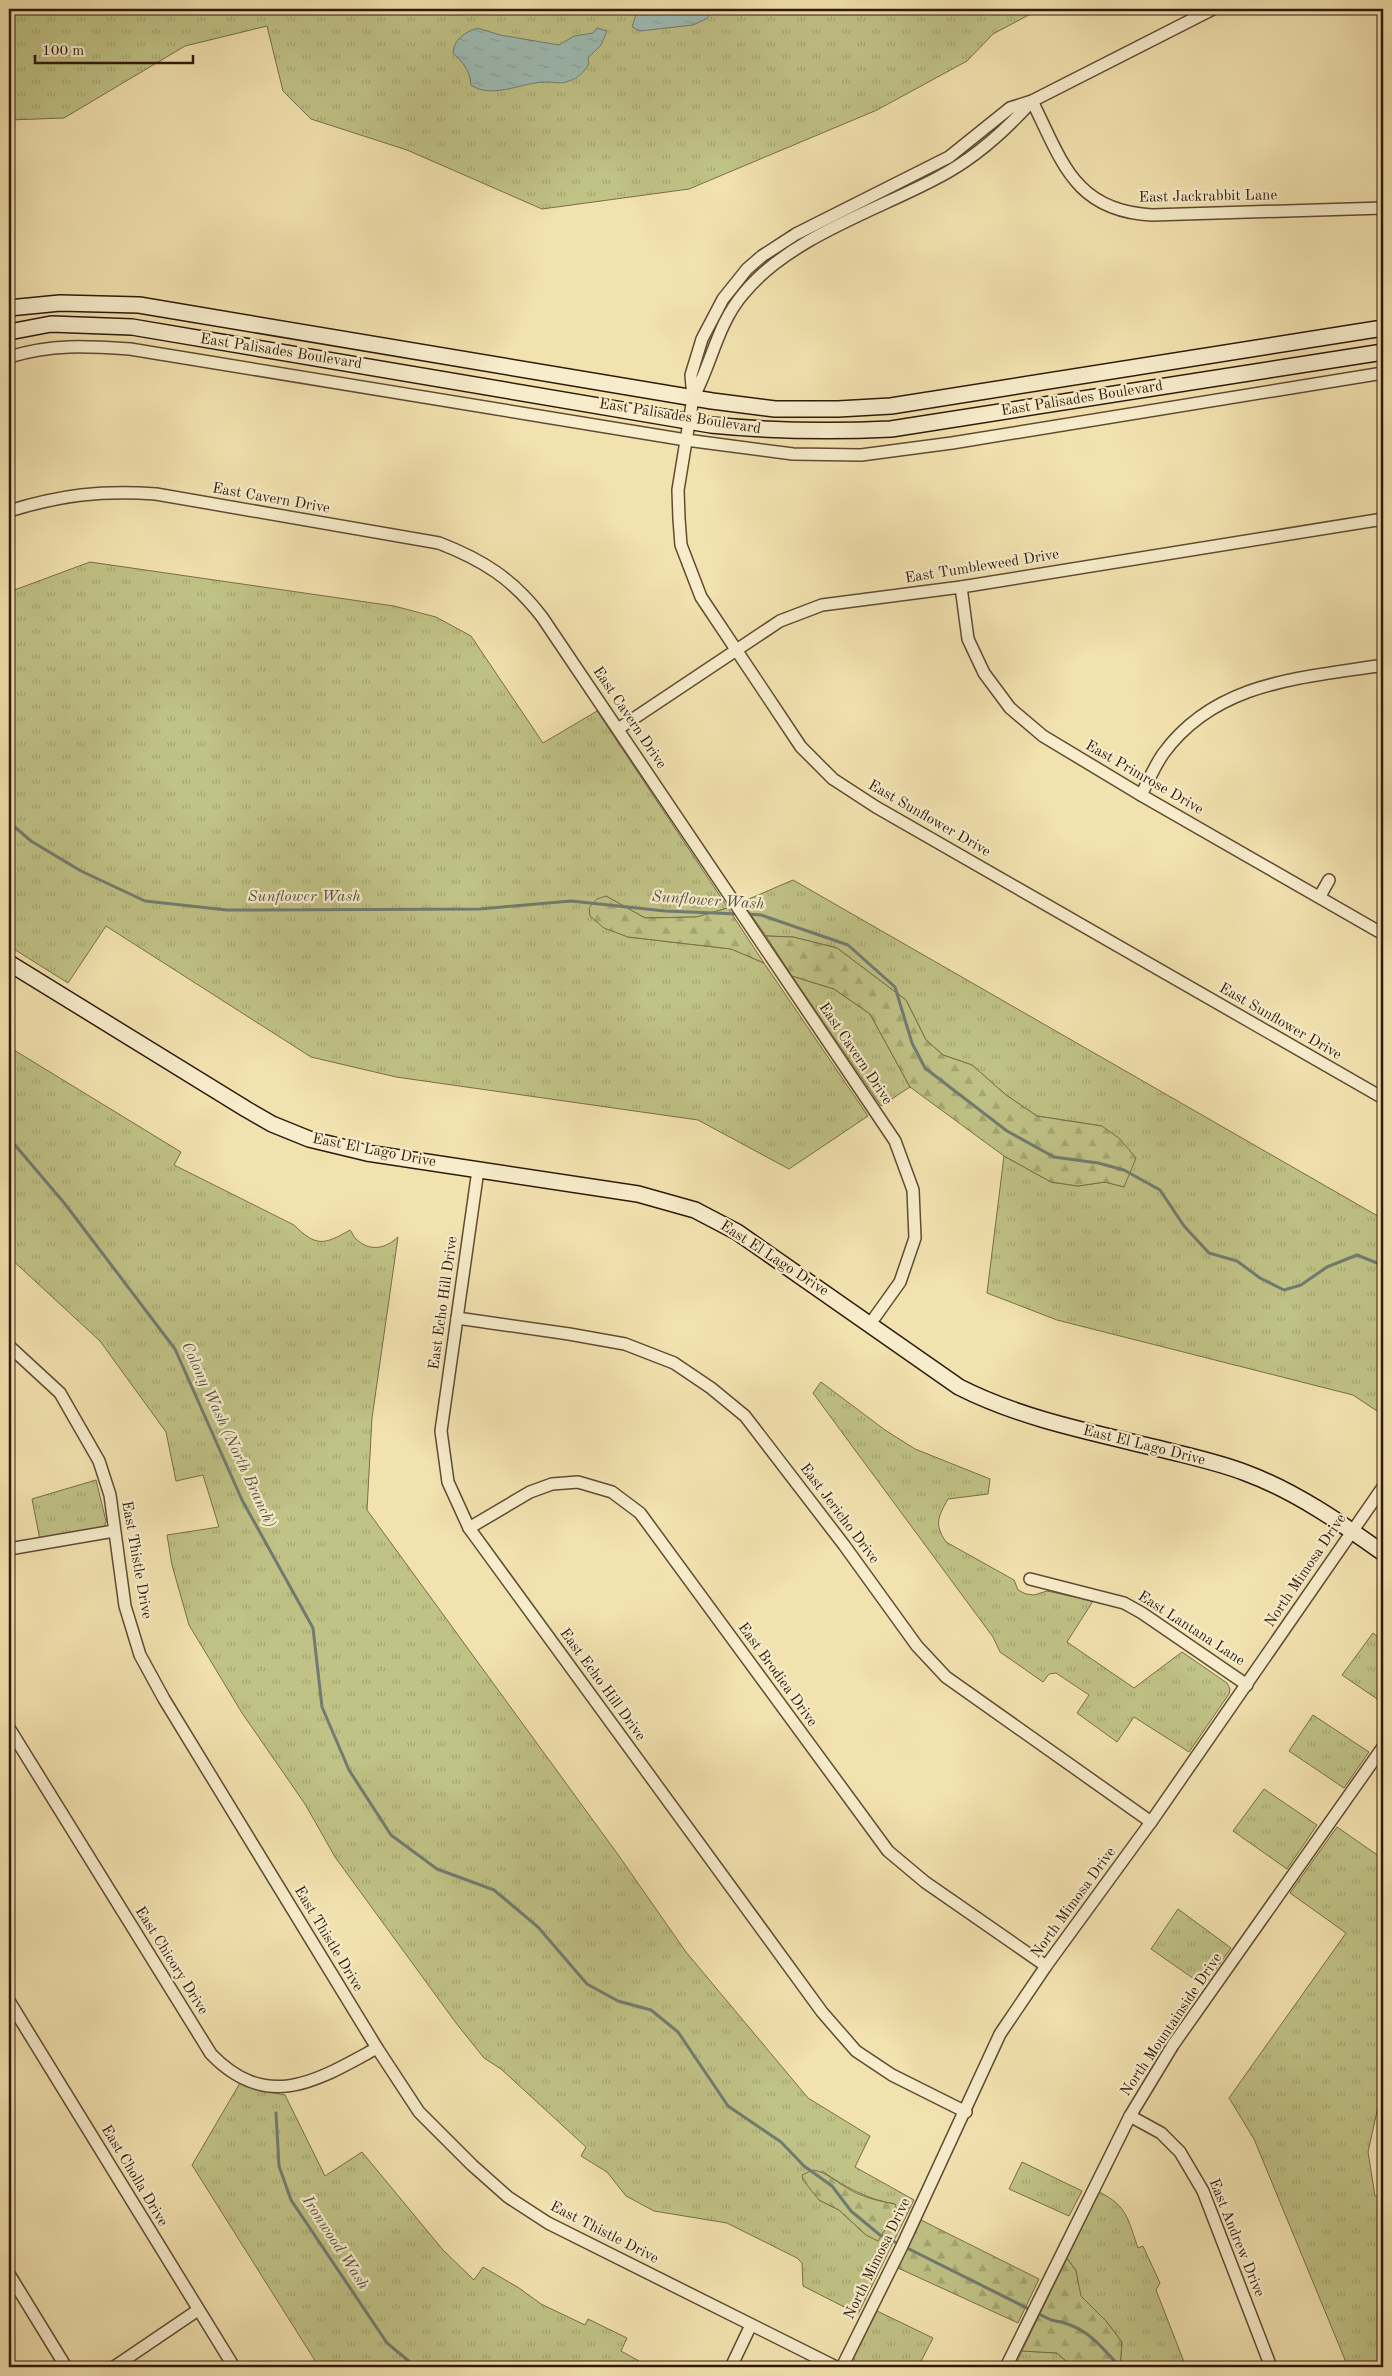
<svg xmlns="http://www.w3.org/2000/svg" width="1392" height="2376" font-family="'Old Standard TT',serif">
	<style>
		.grass { fill: url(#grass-tufts); stroke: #786e48; fill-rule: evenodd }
		.forest { fill: url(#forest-firs); stroke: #786e48 }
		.water { fill: url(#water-ripples); stroke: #717b70 }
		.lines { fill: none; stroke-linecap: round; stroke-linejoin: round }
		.stream { stroke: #717b70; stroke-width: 3 }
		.street-casing { stroke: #604b33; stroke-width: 14 }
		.secondary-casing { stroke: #30190a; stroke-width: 18 }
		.street { stroke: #f7eccb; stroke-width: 11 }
		.secondary { stroke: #f7eccb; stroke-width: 15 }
		.labels { text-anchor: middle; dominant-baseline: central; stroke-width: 4.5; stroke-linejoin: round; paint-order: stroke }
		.street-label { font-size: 15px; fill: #30190a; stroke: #f7eccb }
		.water-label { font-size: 16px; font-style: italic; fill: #565246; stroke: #f7eccb }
	</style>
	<defs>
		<pattern id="grass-tufts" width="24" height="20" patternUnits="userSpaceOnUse" patternTransform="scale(1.25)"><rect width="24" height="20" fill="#c0c286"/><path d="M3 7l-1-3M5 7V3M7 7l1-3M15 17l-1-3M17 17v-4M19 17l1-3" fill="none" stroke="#a5a672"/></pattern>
		<pattern id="forest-firs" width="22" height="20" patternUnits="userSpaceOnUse" patternTransform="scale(1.25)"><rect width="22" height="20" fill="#c0c286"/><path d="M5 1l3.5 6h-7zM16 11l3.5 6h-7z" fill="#a5a672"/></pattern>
		<pattern id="water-ripples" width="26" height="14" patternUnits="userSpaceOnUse" patternTransform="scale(1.25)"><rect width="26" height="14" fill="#9dbcb4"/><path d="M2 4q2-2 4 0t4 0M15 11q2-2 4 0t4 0" fill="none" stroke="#88a199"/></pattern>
	</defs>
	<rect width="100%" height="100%" fill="#f2e2af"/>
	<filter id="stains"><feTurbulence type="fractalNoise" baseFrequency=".004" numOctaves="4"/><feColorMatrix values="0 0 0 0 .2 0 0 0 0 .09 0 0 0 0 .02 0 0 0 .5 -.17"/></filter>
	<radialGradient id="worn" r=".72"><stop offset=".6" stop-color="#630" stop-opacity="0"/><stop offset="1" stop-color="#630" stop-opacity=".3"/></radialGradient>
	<!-- grass -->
	<g class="grass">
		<polygon points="9,9 1040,9 993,34 967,61 877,110 689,189 542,209 407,150 311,119 283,91 267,26 185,46 64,118 9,120"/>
		<polygon points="90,562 394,606 436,617 471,636 543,743 597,711 728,908 697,917 645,918 606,896 628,937 732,949 764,963 868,1116 789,1169 698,1120 396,1077 311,1057 106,926 68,983 9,946 9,592"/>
		<polygon points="793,880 1383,1219 1383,1415 1353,1395 1057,1320 987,1293 1004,1156 1051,1182 1078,1186 1105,1182 1124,1187 1102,1126 1037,1116 1006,1095 972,1065 943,1055 926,1040 906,1000 837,948 793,937 766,936 742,902"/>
		<polygon points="792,976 834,989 870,1014 910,1087 881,1106"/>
		<path d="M9 1047 181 1152 174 1165 294 1225C316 1247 324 1245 350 1230 352 1232 353 1236 356 1239 370 1252 385 1249 398 1237L372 1418 367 1510 619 1856 686 1952 808 2098 870 2136 855 2167 914 2200 858 2314 803 2286 802 2263 797 2258 727 2223 654 2211 626 2196 607 2172 581 2156 586 2147 501 2069 484 2058 456 2023 335 1857 305 1804 242 1713 189 1625 172 1565 167 1535 219 1527 203 1475 176 1481 166 1432 100 1341 9 1257ZM822 2171C845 2187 866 2199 895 2204L866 2235 839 2210 819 2200Z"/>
		<path d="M821 1382 885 1430 915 1449 990 1479 988 1494 948 1499C938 1517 934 1524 946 1542L1014 1580 1018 1590 1026 1594 1034 1595 1047 1591 1093 1601 1067 1642 1134 1688 1182 1652 1227 1683 1230 1689 1229 1694 1189 1752 1134 1717 1117 1742 1077 1713 1089 1695 1056 1673 1049 1674 1043 1682 1000 1652 993 1637 813 1393Z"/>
		<polygon points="96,1480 106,1521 104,1527 99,1531 40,1540 32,1499"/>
		<polygon points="1373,1633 1383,1641 1383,1703 1342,1675"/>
		<polygon points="1313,1715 1369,1752 1344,1788 1289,1751"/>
		<polygon points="1264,1789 1317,1825 1287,1869 1233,1831"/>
		<polygon points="1337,1827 1383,1859 1383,2084 1368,2152 1375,2196 1383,2197 1383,2367 1348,2367 1254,2139 1229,2098 1346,1933 1290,1893"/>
		<polygon points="1178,1909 1231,1948 1204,1986 1151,1949"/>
		<polygon points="240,2083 263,2091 285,2095 325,2176 362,2152 443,2250 474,2280 483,2267 519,2288 541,2304 585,2325 588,2319 627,2338 621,2351 639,2361 635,2367 319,2367 192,2165"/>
		<polygon points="1022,2162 1082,2191 1069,2216 1009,2189"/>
		<path d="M1099 2192C1128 2206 1128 2220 1138 2248L1143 2246 1160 2283 1156 2290 1186 2367H1120L1122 2342 1106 2321 1080 2296 1076 2271 1067 2258Z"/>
		<polygon points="877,2311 933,2338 918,2367 861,2367 855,2364 854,2357"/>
		<polygon points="1022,2351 1057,2353 1073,2367 1022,2367 1017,2362"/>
	</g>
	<!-- forest -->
	<g class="forest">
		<polygon points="606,896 645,918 696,917 728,908 764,963 731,949 628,937 604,928 590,916 589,908 597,899"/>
		<polygon points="766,936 793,937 837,948 906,1000 926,1040 943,1055 972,1065 1006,1095 1037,1116 1102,1126 1120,1139 1136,1158 1124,1187 1105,1182 1078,1186 1051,1182 1004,1156 910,1087 870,1014 834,989 792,976"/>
		<path d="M813 2170C826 2172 835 2181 847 2188 861 2197 878 2201 895 2204L897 2210 878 2241 866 2235 839 2210 819 2200 803 2180 802 2175Z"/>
		<polygon points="921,2220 1039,2279 1018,2323 898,2268"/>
		<polygon points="1067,2258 1076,2271 1081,2296 1106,2321 1122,2342 1120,2367 1073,2367 1057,2353 1022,2351"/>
	</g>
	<!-- water -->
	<g class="water">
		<polygon points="634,9 728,9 713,11 706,19 693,25 640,31 632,27 636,14"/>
		<path d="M477 28 500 35 559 45 574 36 593 33 597 28 607 31 601 45 588 58 589 64C584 72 578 78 569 81 560 85 552 81 542 82 519 84 491 99 471 85 470 71 463 62 453 53 454 39 464 33 477 28Z"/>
	</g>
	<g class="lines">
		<!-- stream -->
		<g class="stream">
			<polyline points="9,822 31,841 81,871 145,901 227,910 480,909 571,901 665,911 738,914"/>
			<polyline points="747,914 761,915 848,945 895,987 912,1043 925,1068 1007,1131 1054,1157 1098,1163 1124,1170 1160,1190 1184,1226 1209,1253 1237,1261 1260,1278 1284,1290 1301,1285 1327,1267 1357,1255 1377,1263 1383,1270"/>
			<polyline points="9,1138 65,1204 175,1349 242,1500 313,1628 322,1707 349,1770 391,1835 437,1869 494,1890 538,1927 587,1984 618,2001 651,2010 678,2032 728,2106 781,2142 804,2166 832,2186 851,2211 880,2235 899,2244"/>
			<polyline points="276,2113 279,2166 291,2200 387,2343 416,2367"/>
			<path d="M905 2247 1051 2320C1085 2325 1098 2343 1120 2367"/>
		</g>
		<defs>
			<g id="street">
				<polyline points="1213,9 1032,101 1010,108 949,157 796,234 762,256 747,269 723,299 702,339 691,375 693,398 678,490 679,519 681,545 701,597 801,747 833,779 876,807 1383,1098"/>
				<path d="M1032 101C1062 161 1074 211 1152 215L1383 208"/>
				<path d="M9 357C52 344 85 346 130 349L686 440 793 454 861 455 952 443 1383 373"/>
				<path d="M693 398C712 363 717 324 744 293 789 238 875 211 937 178 972 160 1005 131 1031 102"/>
				<path d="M9 511C61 495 101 490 156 494L439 543C483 560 513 579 542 617L895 1141 913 1190 915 1238 900 1282 870 1324"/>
				<polyline points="961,587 968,639 984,673 1010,708 1043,736 1141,795 1383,934"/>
				<polyline points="618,729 780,621 822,605 961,587 1383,519"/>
				<path d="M1141 795C1148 782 1154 767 1163 754 1216 681 1302 678 1383 665"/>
				<polyline points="1320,896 1329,880"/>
				<polyline points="478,1170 441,1431 448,1482 469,1528 822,2012 856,2051 892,2075 966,2112"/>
				<polyline points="457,1318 569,1334 625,1344 674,1363 711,1388 745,1416 844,1545 917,1646 946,1677 1151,1822"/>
				<polyline points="9,1346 60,1393 99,1461 110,1495 125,1606 140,1655 164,1699 377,2048 419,2112 472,2165 508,2197 548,2223 836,2367"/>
				<polyline points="469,1528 530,1492 552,1484 578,1482 612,1492 640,1513 888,1851 925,1882 1046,1966"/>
				<polyline points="9,1549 114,1531"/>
				<polyline points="1030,1579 1124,1603 1142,1613 1247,1685"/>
				<path d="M9 1728 211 2054C268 2113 318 2080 377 2048"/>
				<polyline points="9,2001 234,2367"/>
				<polyline points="1130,2116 1161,2133 1180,2152 1203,2191 1271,2367"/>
				<polyline points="9,2274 66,2367"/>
				<polyline points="114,2367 198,2310"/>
				<polyline points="731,2367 751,2325"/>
				<polyline points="842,2367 902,2246 1000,2034 1046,1966 1151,1822 1383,1487"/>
				<polyline points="1006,2367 1130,2116 1173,2045 1383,1747"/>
			</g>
			<g id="secondary">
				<polyline points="9,308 60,303 139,305 712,401 775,409 838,409 891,406 1383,328"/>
				<path d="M9 332 51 324 132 327 711 425C771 431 830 432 891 429L1383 352"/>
				<path d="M9 963 246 1109 272 1124 309 1139 367 1153 638 1194 695 1210 737 1232 959 1387C1026 1421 1101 1434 1173 1452 1197 1458 1223 1464 1246 1473 1295 1491 1341 1523 1383 1553"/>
			</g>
		</defs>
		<!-- street casing -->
		<use href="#street" class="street-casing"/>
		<!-- secondary casing -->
		<use href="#secondary" class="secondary-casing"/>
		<!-- street -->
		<use href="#street" class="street"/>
		<!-- secondary -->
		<use href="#secondary" class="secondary"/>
	</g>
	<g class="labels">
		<!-- street labels -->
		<g class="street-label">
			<text transform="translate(1208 197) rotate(-1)">East Jackrabbit Lane</text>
			<text transform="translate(281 352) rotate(9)">East Palisades Boulevard</text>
			<text transform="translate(1082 399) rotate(-9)">East Palisades Boulevard</text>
			<text transform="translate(680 417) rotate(9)">East Palisades Boulevard</text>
			<text transform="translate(271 499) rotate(10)">East Cavern Drive</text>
			<text transform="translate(982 567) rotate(-9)">East Tumbleweed Drive</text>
			<text transform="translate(629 718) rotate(56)">East Cavern Drive</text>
			<text transform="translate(1144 778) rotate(30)">East Primrose Drive</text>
			<text transform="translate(929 819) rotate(30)">East Sunflower Drive</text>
			<text transform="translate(1280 1022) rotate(30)">East Sunflower Drive</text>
			<text transform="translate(855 1054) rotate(56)">East Cavern Drive</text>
			<text transform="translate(374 1151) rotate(11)">East El Lago Drive</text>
			<text transform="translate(774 1259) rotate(33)">East El Lago Drive</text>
			<text transform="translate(444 1303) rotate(-82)">East Echo Hill Drive</text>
			<text transform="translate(1144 1446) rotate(14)">East El Lago Drive</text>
			<text transform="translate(839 1514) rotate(53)">East Jericho Drive</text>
			<text transform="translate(136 1560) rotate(80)">East Thistle Drive</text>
			<text transform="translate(1306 1571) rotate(-56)">North Mimosa Drive</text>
			<text transform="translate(1191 1629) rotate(33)">East Lantana Lane</text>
			<text transform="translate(777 1675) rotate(54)">East Brodiea Drive</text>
			<text transform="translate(602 1685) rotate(54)">East Echo Hill Drive</text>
			<text transform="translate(1074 1903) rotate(-54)">North Mimosa Drive</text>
			<text transform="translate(328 1939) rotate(59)">East Thistle Drive</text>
			<text transform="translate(171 1961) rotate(58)">East Chicory Drive</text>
			<text transform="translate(1172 2025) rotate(-56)">North Mountainside Drive</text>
			<text transform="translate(134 2176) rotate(59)">East Cholla Drive</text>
			<text transform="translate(604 2233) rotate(27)">East Thistle Drive</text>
			<text transform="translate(1236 2238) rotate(68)">East Andrew Drive</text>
			<text transform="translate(878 2259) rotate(-64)">North Mimosa Drive</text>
		</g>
		<!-- water labels -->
		<g class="water-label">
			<text x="304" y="897">Sunflower Wash</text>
			<text transform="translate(708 901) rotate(4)">Sunflower Wash</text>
			<text transform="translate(228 1435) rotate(65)">Colony Wash (North Branch)</text>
			<text transform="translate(335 2243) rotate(57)">Ironwood Wash</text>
		</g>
	</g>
	<!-- margin -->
	<rect width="1392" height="2376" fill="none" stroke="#f2e2af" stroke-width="30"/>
	<rect x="10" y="10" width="1372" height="2356" fill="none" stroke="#30190a" stroke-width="2.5"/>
	<rect x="15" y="15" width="1362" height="2346" fill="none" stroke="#30190a"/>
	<!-- scale -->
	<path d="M35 55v8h158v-8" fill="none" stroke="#30190a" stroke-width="2.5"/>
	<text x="42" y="55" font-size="15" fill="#30190a" stroke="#f7eccb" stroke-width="4" paint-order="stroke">100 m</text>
	<rect width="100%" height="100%" filter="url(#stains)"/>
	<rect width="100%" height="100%" fill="url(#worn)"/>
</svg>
